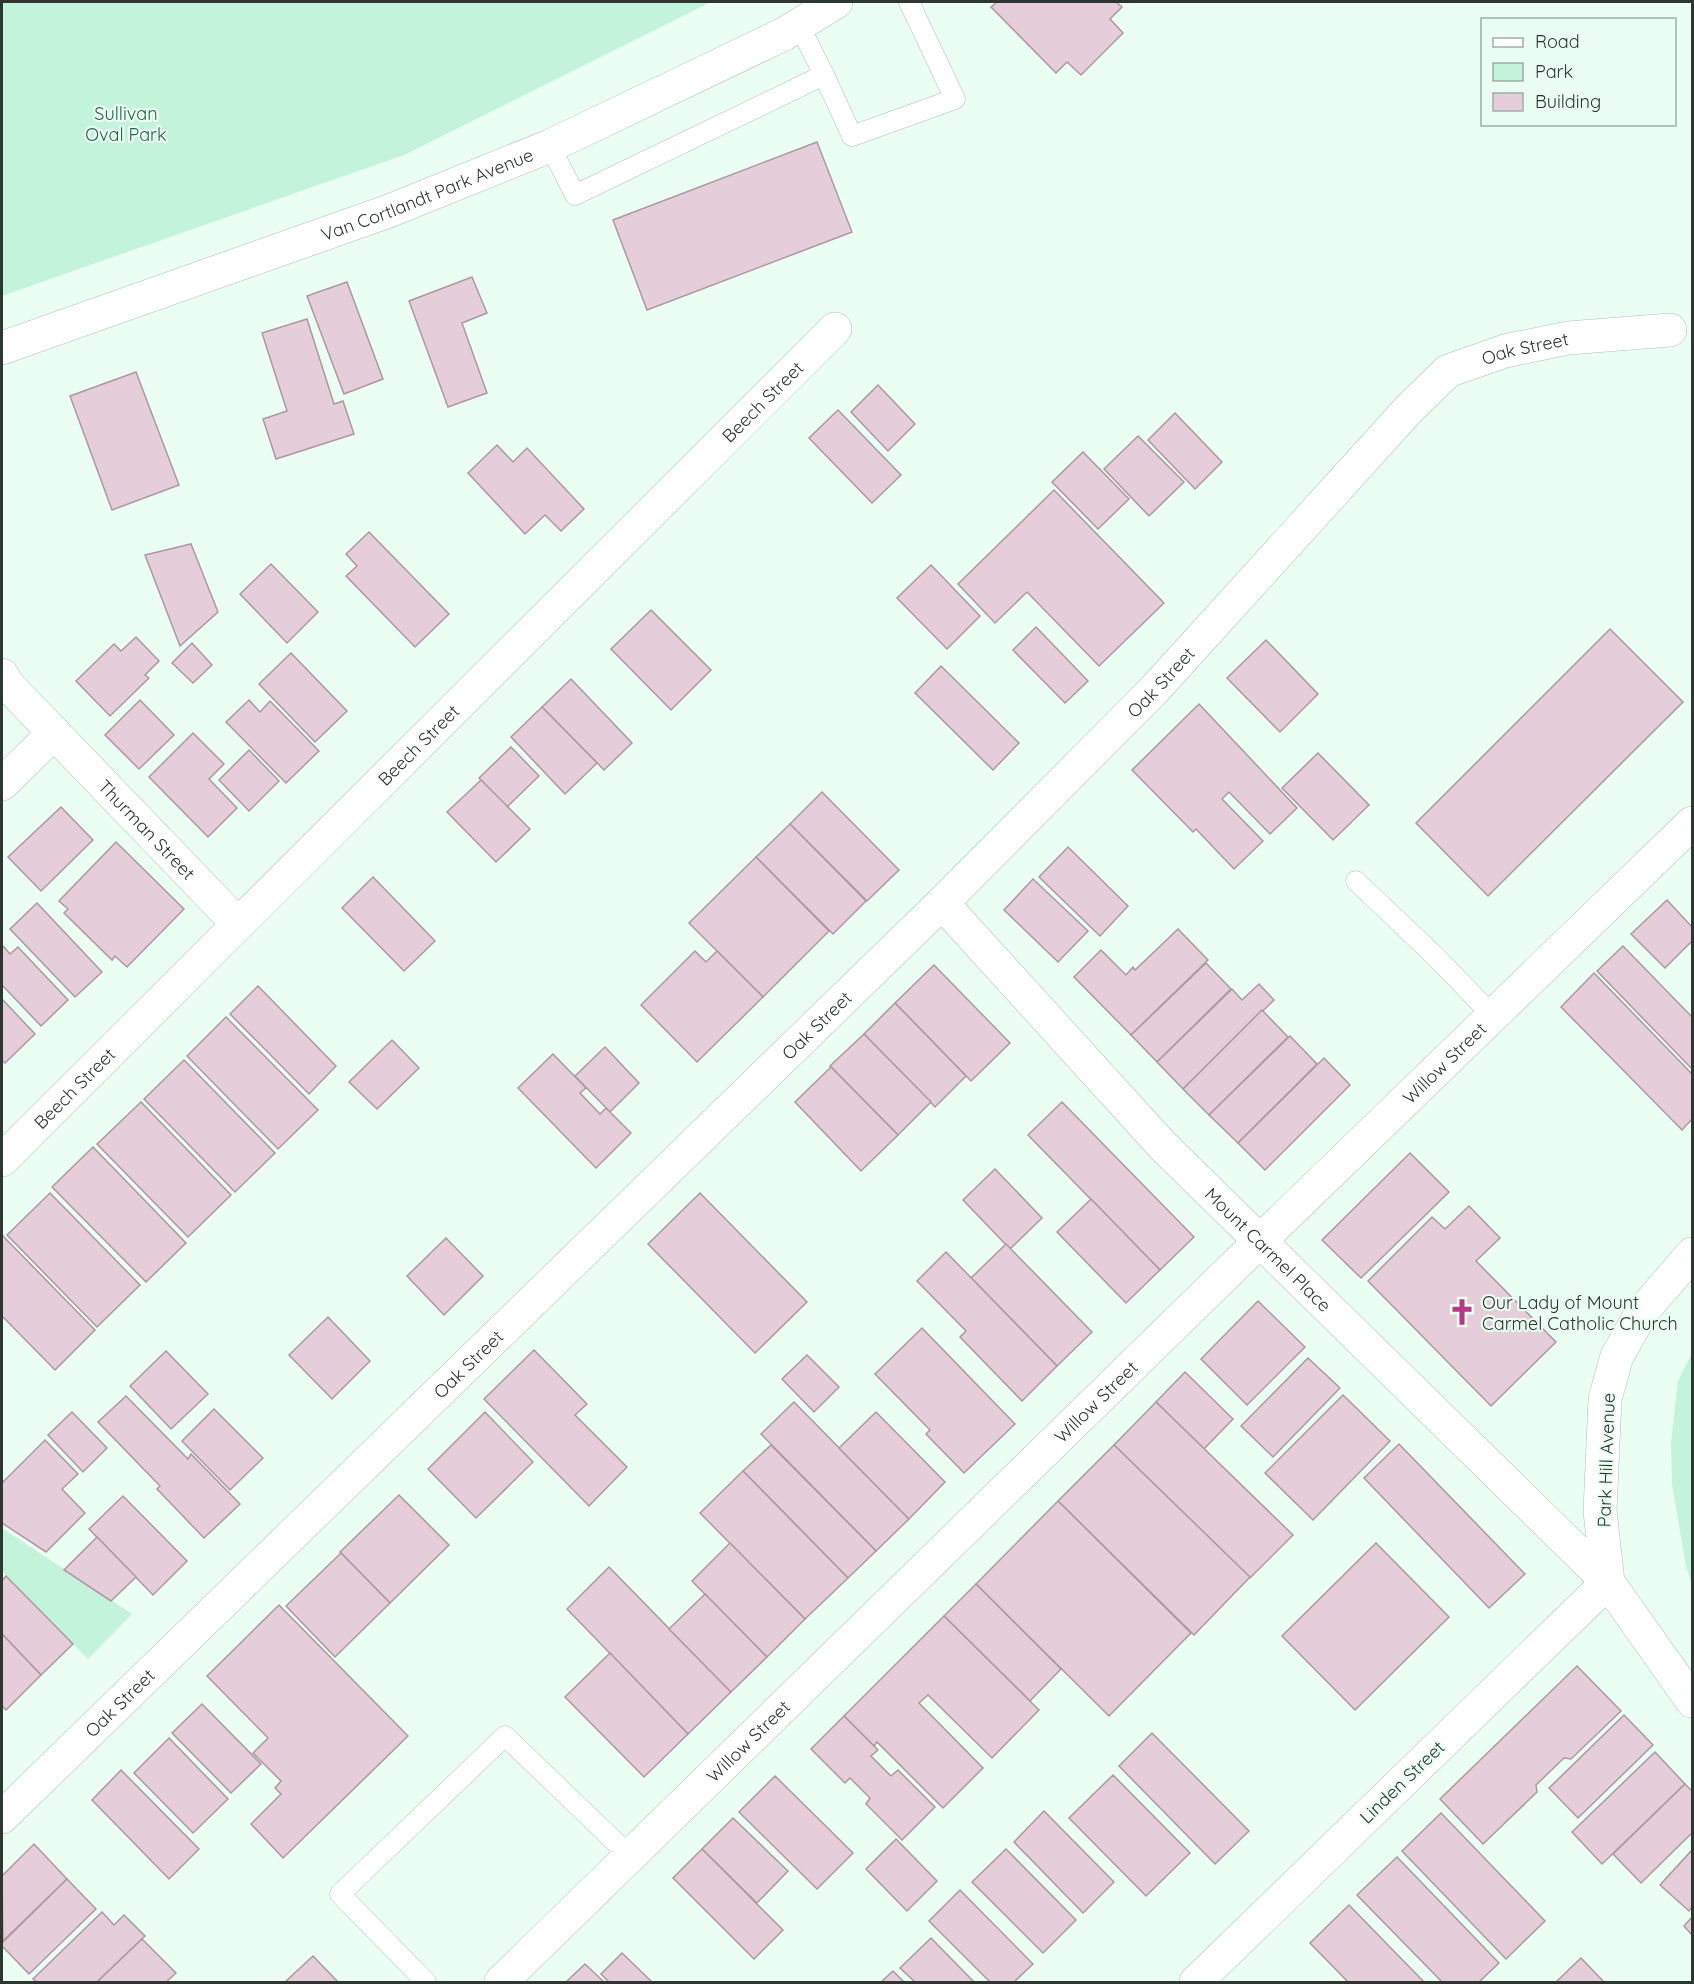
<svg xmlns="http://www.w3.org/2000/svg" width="1694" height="1984" font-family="Quicksand,sans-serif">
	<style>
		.green { fill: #c3f3db }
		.building { fill: #e5ced9; stroke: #ad97a1; stroke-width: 1.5 }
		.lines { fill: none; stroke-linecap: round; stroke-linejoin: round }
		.service-casing { stroke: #abc1b6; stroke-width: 21 }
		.minor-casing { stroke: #abc1b6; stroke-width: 34 }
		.tertiary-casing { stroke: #abc1b6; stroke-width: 34 }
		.service { stroke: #fff; stroke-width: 20 }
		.minor { stroke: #fff; stroke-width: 33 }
		.tertiary { stroke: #fff; stroke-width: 33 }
		.labels { text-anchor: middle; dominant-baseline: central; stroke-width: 4.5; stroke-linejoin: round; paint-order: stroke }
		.park-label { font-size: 18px; fill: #216549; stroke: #ebfef4 }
		.street-label { font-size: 18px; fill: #2d3631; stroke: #ebfef4 }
		.poi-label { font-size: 18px; fill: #2d3631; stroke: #ebfef4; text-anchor: start }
	</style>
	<rect width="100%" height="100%" fill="#ebfef4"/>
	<!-- green -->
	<g class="green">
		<polygon points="2,2 711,2 404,155 2,296"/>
		<polygon points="1692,1353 1692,1585 1686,1566 1672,1485 1671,1441 1678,1381"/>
		<polygon points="2,1528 132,1614 88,1659 2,1571"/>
	</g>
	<!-- building -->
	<g class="building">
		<polygon points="997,2 1116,2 1122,7 1110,19 1123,33 1081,75 1067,62 1056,73 991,7"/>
		<polygon points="817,142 852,232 647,310 613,220"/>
		<polygon points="472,277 487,313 462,323 487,393 448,407 409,301"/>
		<polygon points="347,282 383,379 344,394 307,296"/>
		<polygon points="307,319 334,404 343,401 354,434 276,459 263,419 287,411 262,333"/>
		<polygon points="136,372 179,485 112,510 70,396"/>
		<polygon points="878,385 915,424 888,451 851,412"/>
		<polygon points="838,410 901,475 872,503 809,438"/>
		<polygon points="1175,413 1222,462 1195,489 1148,440"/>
		<polygon points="1138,436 1184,482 1149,516 1104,469"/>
		<polygon points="497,445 513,462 527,448 584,509 561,531 545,515 525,534 468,473"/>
		<polygon points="1083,452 1129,499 1098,529 1052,482"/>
		<polygon points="1054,490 1164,603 1099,666 1027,592 995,623 958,584"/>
		<polygon points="369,532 449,614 415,647 346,576 357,566 346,554"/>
		<polygon points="191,544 218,612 180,646 145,555"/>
		<polygon points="271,564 318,612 287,643 240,594"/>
		<polygon points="931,565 980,616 947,649 897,598"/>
		<polygon points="651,610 711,670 671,710 611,649"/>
		<polygon points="1036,627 1088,681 1065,703 1013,650"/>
		<polygon points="1610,629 1683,702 1488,896 1416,823"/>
		<polygon points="136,637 159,661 145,675 149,678 110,716 76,681 114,644 121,651"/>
		<polygon points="1266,640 1318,694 1280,732 1227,678"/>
		<polygon points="192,643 212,665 193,683 172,663"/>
		<polygon points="291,653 347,711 315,742 259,684"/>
		<polygon points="941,666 1019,743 993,770 915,693"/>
		<polygon points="571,679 632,743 604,770 542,707"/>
		<polygon points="140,700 174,735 139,769 105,735"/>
		<polygon points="249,700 260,712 270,701 319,751 286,783 226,722"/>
		<polygon points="1199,704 1297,808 1270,834 1229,792 1222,799 1263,841 1234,869 1196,829 1193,832 1132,770"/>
		<polygon points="542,707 597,763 565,794 511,737"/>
		<polygon points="193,733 224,764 209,779 237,808 208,837 149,777"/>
		<polygon points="511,747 539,776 507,807 479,778"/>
		<polygon points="249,750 279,781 249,811 219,780"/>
		<polygon points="1318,753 1369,805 1333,840 1282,788"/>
		<polygon points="481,780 530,829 496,862 447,812"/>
		<polygon points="822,792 899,870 867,901 790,824"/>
		<polygon points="61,807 93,840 41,891 8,857"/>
		<polygon points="790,824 866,901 833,934 756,857"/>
		<polygon points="116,842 184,909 127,967 115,956 112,960 64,913 68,909 59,901"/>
		<polygon points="1068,847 1128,906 1100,936 1039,877"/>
		<polygon points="756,857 829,931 763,997 689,923"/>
		<polygon points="373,877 435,941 404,971 342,908"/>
		<polygon points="1033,879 1088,931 1058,962 1004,910"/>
		<polygon points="1667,900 1692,927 1692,941 1665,968 1631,934"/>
		<polygon points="37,903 102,972 75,997 10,929"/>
		<polygon points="1178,929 1208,960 1131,1035 1074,977 1101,950 1126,975 1133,967 1135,970"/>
		<polygon points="2,945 10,954 18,947 68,1000 41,1026 2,985"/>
		<polygon points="1623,946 1692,1017 1692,1069 1597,971"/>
		<polygon points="695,951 706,962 717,951 763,997 697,1062 641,1005"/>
		<polygon points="1206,963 1231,989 1157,1062 1131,1035"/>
		<polygon points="934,965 1010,1043 971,1081 895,1003"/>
		<polygon points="1594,973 1692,1074 1692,1119 1682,1130 1561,1007"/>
		<polygon points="1259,984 1274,1000 1183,1089 1157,1062 1232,989 1242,1000"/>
		<polygon points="258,986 336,1066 309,1094 230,1014"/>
		<polygon points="2,999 35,1034 5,1063 2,1060"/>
		<polygon points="895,1003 966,1076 935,1107 864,1034"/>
		<polygon points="1262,1010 1288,1037 1209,1115 1183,1089"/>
		<polygon points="226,1017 318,1110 278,1149 187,1056"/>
		<polygon points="864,1034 931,1102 898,1135 830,1066"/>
		<polygon points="1290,1036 1317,1064 1238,1143 1209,1115"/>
		<polygon points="392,1040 419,1068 377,1109 349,1082"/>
		<polygon points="605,1047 639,1083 610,1112 575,1076"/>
		<polygon points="553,1054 586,1088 580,1093 600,1114 606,1108 631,1133 596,1168 518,1088"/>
		<polygon points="1324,1058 1350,1085 1265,1170 1238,1143"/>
		<polygon points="184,1060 275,1153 235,1192 144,1099"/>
		<polygon points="831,1067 898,1135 861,1171 795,1102"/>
		<polygon points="141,1102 231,1195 188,1237 97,1144"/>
		<polygon points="1062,1102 1194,1237 1160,1270 1028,1135"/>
		<polygon points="93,1147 186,1243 146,1282 52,1187"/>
		<polygon points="1410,1153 1449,1192 1361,1278 1322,1240"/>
		<polygon points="995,1169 1042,1218 1010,1249 963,1200"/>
		<polygon points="50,1193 140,1285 97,1327 7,1235"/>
		<polygon points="700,1193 807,1302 755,1353 648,1244"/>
		<polygon points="1091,1199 1160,1270 1126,1303 1057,1232"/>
		<polygon points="1469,1206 1500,1238 1476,1261 1556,1342 1491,1406 1368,1281 1432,1217 1445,1229"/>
		<polygon points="2,1235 95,1330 55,1370 2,1316"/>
		<polygon points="446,1238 483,1276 444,1315 407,1276"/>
		<polygon points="1006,1244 1092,1332 1057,1366 971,1278"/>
		<polygon points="946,1252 1057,1366 1022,1401 960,1337 966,1331 917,1281"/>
		<polygon points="1258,1301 1305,1347 1247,1405 1201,1359"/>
		<polygon points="328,1317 370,1361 332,1399 289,1355"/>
		<polygon points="922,1328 1015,1424 964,1473 926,1434 930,1430 875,1374"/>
		<polygon points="534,1350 587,1404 575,1415 627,1467 589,1506 484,1399"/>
		<polygon points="166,1351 208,1394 171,1429 130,1386"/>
		<polygon points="807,1355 839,1387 814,1412 782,1379"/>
		<polygon points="1308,1358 1340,1388 1273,1457 1241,1426"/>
		<polygon points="1185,1372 1233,1419 1204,1449 1156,1402"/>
		<polygon points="1343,1395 1390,1441 1313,1520 1265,1473"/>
		<polygon points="126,1396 188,1459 191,1454 240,1504 204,1538 157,1489 160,1486 98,1422"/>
		<polygon points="794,1402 909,1519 876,1551 761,1434"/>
		<polygon points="1156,1402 1293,1535 1250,1578 1114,1445"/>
		<polygon points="214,1409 263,1458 230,1490 182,1441"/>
		<polygon points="72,1412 107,1448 83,1472 48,1435"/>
		<polygon points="485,1412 533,1462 476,1518 428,1469"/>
		<polygon points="876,1412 945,1482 909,1519 839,1448"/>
		<polygon points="45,1440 78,1474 62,1489 85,1513 46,1552 2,1523 2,1483"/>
		<polygon points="1399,1444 1525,1574 1489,1608 1364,1478"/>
		<polygon points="771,1445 876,1551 848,1578 743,1471"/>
		<polygon points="1114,1445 1250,1577 1194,1635 1058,1501"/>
		<polygon points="743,1471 848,1578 805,1619 700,1513"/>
		<polygon points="399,1495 449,1545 390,1603 340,1552"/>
		<polygon points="123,1496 187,1561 153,1595 89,1529"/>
		<polygon points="1058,1501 1191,1633 1109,1716 976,1584"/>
		<polygon points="97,1537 136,1577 111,1601 64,1570"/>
		<polygon points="730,1543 805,1619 767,1657 692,1581"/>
		<polygon points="1376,1543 1449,1617 1355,1710 1282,1636"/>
		<polygon points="341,1553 390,1603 335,1657 286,1606"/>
		<polygon points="609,1567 731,1692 688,1734 567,1609"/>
		<polygon points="6,1576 73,1644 41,1675 2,1634 2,1581"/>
		<polygon points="976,1584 1061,1669 1030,1701 944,1616"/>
		<polygon points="705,1594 767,1657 731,1692 669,1629"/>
		<polygon points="279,1605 408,1736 283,1858 251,1824 281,1794 275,1788 281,1781 253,1753 268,1738 207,1676"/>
		<polygon points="944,1616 1039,1710 992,1758 928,1695 919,1703 983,1768 943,1808 877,1742 874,1746 844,1716"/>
		<polygon points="2,1634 41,1675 6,1710 2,1706"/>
		<polygon points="610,1653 688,1734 644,1777 565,1697"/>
		<polygon points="1577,1666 1621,1711 1571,1759 1564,1758 1536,1785 1537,1792 1483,1844 1440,1799"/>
		<polygon points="202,1704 261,1764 231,1793 172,1733"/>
		<polygon points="1624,1715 1653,1745 1578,1818 1549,1788"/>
		<polygon points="844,1716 878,1750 871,1756 891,1776 898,1770 935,1807 902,1840 866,1804 870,1798 850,1778 845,1783 811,1749"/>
		<polygon points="1152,1733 1249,1831 1215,1864 1119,1766"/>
		<polygon points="169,1738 228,1799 193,1833 134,1773"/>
		<polygon points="1655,1752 1685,1784 1602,1864 1572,1832"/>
		<polygon points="121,1770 199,1849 169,1879 92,1800"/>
		<polygon points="1113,1775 1190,1853 1146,1896 1069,1818"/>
		<polygon points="775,1776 853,1853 817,1889 739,1812"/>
		<polygon points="1685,1784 1692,1791 1692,1833 1641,1883 1613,1854"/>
		<polygon points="1044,1811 1114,1882 1083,1913 1014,1842"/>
		<polygon points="1441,1813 1545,1921 1506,1959 1402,1851"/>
		<polygon points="733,1818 788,1871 757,1903 702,1849"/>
		<polygon points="896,1839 937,1881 907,1911 866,1869"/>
		<polygon points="34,1844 67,1879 3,1941 2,1876"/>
		<polygon points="702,1849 783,1930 754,1959 673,1878"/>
		<polygon points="1006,1849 1076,1920 1043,1953 972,1882"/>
		<polygon points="1692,1850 1692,1907 1689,1911 1660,1885"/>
		<polygon points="1397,1857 1499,1963 1479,1982 1442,1982 1357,1895"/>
		<polygon points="67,1879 96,1909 29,1974 2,1946 2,1943"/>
		<polygon points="960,1890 1033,1964 1014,1982 990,1982 929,1921"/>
		<polygon points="1349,1905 1424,1982 1348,1982 1310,1943"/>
		<polygon points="102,1912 114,1925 124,1915 145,1936 97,1982 37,1982 33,1979"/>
		<polygon points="1692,1917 1692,1935 1684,1926"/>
		<polygon points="931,1938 974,1982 915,1982 900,1968"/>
		<polygon points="142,1939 176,1973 166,1982 97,1982"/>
		<polygon points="622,1953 652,1982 609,1982 601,1974"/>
		<polygon points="313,1956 338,1982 285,1982"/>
		<polygon points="1581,1958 1604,1982 1556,1982"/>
		<polygon points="585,1964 604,1982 566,1982"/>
		<polygon points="893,1971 904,1982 881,1982"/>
	</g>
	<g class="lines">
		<defs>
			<g id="service">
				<polyline points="799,25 824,75"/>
				<polyline points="550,146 575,195 824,75 852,136 955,99 909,2"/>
				<polyline points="1356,881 1436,957 1493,1016"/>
				<polyline points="426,1982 340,1894 505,1736 630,1856"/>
			</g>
			<g id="minor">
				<path id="s1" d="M2 675 7 684 238 924"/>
				<polyline points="2,784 54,733"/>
				<path id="s2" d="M942 903 1163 1146 1608 1582 1196 1982"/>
				<path id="s3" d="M2 1160 835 329"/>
				<path id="s4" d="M2 1817 942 903 1154 690 1409 409 1448 371 1505 351 1568 338 1670 330"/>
				<path id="s5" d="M501 1982 1260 1241 1692 823"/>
			</g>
			<g id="tertiary">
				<path id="s6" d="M2 348 389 211 550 146 784 34 836 2"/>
				<polyline points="1692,1254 1642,1312 1617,1356 1605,1399 1600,1511 1608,1582 1692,1701"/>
			</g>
		</defs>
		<!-- service casing -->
		<use href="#service" class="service-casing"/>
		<!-- minor casing -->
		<use href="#minor" class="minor-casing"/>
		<!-- tertiary casing -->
		<use href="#tertiary" class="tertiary-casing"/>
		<!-- service -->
		<use href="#service" class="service"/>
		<!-- minor -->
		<use href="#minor" class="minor"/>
		<!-- tertiary -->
		<use href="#tertiary" class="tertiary"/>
	</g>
	<!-- icons -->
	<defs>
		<symbol id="church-bare" viewBox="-9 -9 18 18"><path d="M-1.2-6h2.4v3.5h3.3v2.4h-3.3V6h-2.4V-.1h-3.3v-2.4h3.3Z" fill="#b83884" stroke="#ebfef4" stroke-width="2.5" paint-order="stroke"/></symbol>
	</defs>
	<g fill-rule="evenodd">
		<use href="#church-bare" x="1443" y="1293" width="38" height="38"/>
	</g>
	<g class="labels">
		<!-- park labels -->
		<g class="park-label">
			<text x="126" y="113">Sullivan<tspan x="126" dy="21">Oval Park</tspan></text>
		</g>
		<!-- street labels -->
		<g class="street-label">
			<text stroke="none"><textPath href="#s6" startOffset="452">Van Cortlandt Park Avenue</textPath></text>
			<text stroke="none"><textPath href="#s4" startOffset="2126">Oak Street</textPath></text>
			<text stroke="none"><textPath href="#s3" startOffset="1074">Beech Street</textPath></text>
			<text stroke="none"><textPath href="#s4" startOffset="1622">Oak Street</textPath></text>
			<text stroke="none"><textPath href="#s3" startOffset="588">Beech Street</textPath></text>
			<text stroke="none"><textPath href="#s1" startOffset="212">Thurman Street</textPath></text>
			<text stroke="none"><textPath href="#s4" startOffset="1136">Oak Street</textPath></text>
			<text stroke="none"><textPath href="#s5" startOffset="1317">Willow Street</textPath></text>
			<text stroke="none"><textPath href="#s3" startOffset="102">Beech Street</textPath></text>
			<text stroke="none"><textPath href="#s2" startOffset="476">Mount Carmel Place</textPath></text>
			<text stroke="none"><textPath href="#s4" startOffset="650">Oak Street</textPath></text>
			<text stroke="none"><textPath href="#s5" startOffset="831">Willow Street</textPath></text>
			<text transform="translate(1606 1460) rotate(-88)">Park Hill Avenue</text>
			<text stroke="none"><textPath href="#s4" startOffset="164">Oak Street</textPath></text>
			<text stroke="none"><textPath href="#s5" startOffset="345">Willow Street</textPath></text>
			<text transform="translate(1402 1782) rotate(-44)">Linden Street</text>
		</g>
		<!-- poi labels -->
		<g class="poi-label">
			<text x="1482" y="1302">Our Lady of Mount<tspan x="1482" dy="21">Carmel Catholic Church</tspan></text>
		</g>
	</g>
	<!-- border -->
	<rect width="1694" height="1984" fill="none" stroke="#2d3631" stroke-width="6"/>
	<!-- legend -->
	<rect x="1481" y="18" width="195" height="108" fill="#ebfef4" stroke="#9faea6" stroke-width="1.5"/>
	<rect x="1493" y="38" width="30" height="9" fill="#ffffff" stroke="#9faea6" stroke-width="1.5"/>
	<text x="1535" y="48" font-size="18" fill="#2d3631">Road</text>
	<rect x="1493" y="63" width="30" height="18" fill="#c3f3db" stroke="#9faea6" stroke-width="1.5"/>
	<text x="1535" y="78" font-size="18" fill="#2d3631">Park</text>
	<rect x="1493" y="93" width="30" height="18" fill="#e5ced9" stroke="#9faea6" stroke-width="1.5"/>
	<text x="1535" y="108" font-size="18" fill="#2d3631">Building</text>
</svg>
